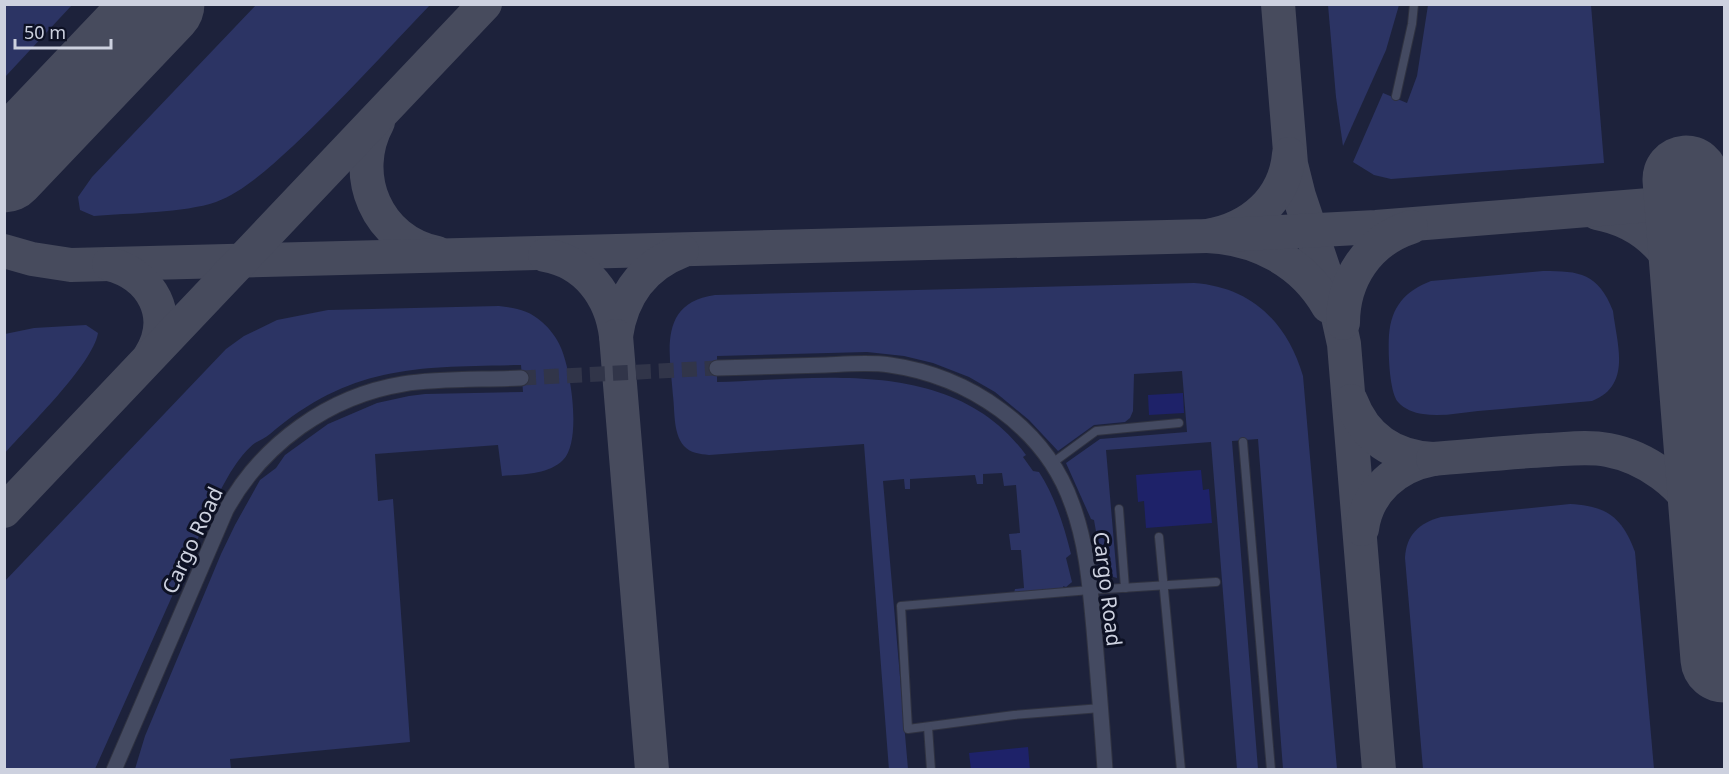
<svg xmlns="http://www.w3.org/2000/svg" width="1729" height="774" font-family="'Noto Sans',sans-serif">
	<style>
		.built { fill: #1d223b }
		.green { fill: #2c3464 }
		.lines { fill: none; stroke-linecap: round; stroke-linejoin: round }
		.taxiway { stroke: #474b5d; stroke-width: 34 }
		.runway { stroke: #474b5d; stroke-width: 87 }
		.building { fill: #1e2269 }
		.street-tunnel { stroke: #313549; stroke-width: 15; stroke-dasharray: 15 8; stroke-linecap: butt }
		.lane-casing { stroke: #2f3241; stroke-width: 10 }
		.street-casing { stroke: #2f3241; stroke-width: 17 }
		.lane { stroke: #444a61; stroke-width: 8 }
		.street { stroke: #444a61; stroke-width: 15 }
		.labels { text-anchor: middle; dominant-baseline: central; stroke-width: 6; stroke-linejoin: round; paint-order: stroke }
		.street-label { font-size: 21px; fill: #cdd1df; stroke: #0d1124 }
	</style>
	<rect width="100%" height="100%" fill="#161a2e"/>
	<!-- built -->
	<polygon class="built" points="5,5 1724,5 1724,769 5,770"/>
	<!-- green -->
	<g class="green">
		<polygon points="5,4 72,5 5,77 4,5"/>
		<path d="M256 5H430C385 52 341 101 293 146 271 166 245 191 216 202 184 213 129 213 94 216L80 210 78 197 92 177Z"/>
		<polygon points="1328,5 1399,5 1386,50 1343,146 1336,97"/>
		<polygon points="1428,5 1591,5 1604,163 1391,179 1374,175 1353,162 1383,93 1407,103 1417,76"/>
		<path d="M1543 271C1580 271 1598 273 1613 311 1617 345 1632 385 1592 401 1554 404 1516 408 1478 411 1460 413 1440 417 1423 414 1414 413 1404 409 1398 402 1389 391 1388 350 1389 335 1391 307 1405 291 1431 281Z"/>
		<path d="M1194 283C1251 287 1287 322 1303 376L1337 769H1283L1258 439 1232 441 1258 769H1237L1211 442 1106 450 1117 578 1106 575 1103 572 1094 520 1091 519 1066 463 1100 439 1187 432 1182 371 1134 374 1133 411 1130 418 1125 422 1094 425 1058 451 1029 420 995 392 969 377 933 363 904 356 867 352 717 356V382C823 379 954 357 1026 455L1023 457 1033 471 1039 472C1054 495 1064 525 1071 554L1066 558 1072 582 1066 587 1063 586 1064 589 1014 593 1015 589 1024 588 1021 550H1011L1009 534 1020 533 1016 485 1004 486 1002 473 983 474V484H977L975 475 910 479V489H905L904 479 883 481 908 769 889 770 864 444 709 455C700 454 690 453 684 446 673 433 675 412 673 396 670 354 657 303 715 295Z"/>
		<path d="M499 306C516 308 529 310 542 322 550 329 557 338 561 348 571 371 582 441 563 460 548 475 523 474 502 476L498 445 375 454 378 501 393 499 410 742 230 759 231 769H135L145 736 221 554 235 525 260 480 276 468 285 455 328 424 377 403 409 396 425 394 523 392 521 365C419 367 352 364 270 434 265 438 260 440 255 443 248 448 241 457 236 464 228 475 222 488 215 500L95 769H5L4 582 226 349 244 336 277 320 328 310Z"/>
		<path d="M86 325 98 333C93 364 28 427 5 453V334L34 328Z"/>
		<path d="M1570 504C1607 506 1622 517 1635 552L1654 769H1423L1405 558C1406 535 1419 523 1441 517Z"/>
	</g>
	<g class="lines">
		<!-- taxiway -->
		<g class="taxiway">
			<polyline points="1278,4 1291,164 1299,196 1335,303 1344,344 1379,770"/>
			<path d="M378 122C349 175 377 241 437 253"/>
			<path d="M1289 154C1285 200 1250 229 1207 236 1257 238 1303 262 1328 306"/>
			<polyline points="4,162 59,112"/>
			<path d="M1597 213C1652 223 1676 261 1696 309 1701 283 1708 258 1724 237"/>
			<polyline points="4,251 32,259 71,265 1207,236 1376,227 1724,199"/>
			<path d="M545 255C586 262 611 296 616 336 622 295 643 266 682 251"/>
			<path d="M109 264C152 275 175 316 150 356"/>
			<path d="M1343 323C1343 279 1368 241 1411 227"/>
			<polyline points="616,336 652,770"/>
			<path d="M1351 401C1365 438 1393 457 1433 459 1396 466 1367 491 1362 529"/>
			<path d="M1433 459C1471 456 1510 452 1548 450 1568 449 1588 446 1608 450 1646 457 1683 484 1701 519 1713 543 1715 572 1720 599L1721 546 1724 521"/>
			<polyline points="4,511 485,4"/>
		</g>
		<!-- runway -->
		<g class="runway">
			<polyline points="4,169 161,4"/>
			<polyline points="1686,179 1724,659"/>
		</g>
	</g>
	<!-- building -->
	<g class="building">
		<polygon points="1183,393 1184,413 1149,415 1148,395"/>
		<polygon points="1201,470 1203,490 1209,489 1212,523 1146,528 1144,501 1138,502 1136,475"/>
		<polygon points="1028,747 1030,770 971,770 969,753"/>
	</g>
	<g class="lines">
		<!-- street-tunnel -->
		<polyline class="street-tunnel" points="521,378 717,368"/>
		<defs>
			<g id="lane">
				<polyline points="1396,96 1412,24 1414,4"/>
				<polyline points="1243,442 1271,770"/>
				<polyline points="1051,464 1096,431 1179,423"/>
				<polyline points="1119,509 1125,588"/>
				<polyline points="1159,537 1181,770"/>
				<polyline points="1101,708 1014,715 908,729 901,606 1090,590 1216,582"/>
				<polyline points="928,727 931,770"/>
			</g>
			<g id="street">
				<path d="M717 368C753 367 790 366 826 365 847 364 869 362 890 365 968 376 1045 427 1072 504 1087 544 1090 587 1094 629 1098 676 1102 723 1105 770"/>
				<path d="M114 770 226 510C262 444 329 396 403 384 440 378 483 380 521 378"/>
			</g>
		</defs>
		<!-- lane casing -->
		<use href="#lane" class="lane-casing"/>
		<!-- street casing -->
		<use href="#street" class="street-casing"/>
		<!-- lane -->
		<use href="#lane" class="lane"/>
		<!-- street -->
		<use href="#street" class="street"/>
	</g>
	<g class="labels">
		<!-- street labels -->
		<g class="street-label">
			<text transform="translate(192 540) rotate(-65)">Cargo Road</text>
			<text transform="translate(1108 589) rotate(83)">Cargo Road</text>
		</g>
	</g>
	<!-- border -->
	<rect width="1729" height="774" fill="none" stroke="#cdd1df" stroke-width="12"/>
	<!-- scale -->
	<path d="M15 39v9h96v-9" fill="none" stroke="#cdd1df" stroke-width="3"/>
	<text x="24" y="39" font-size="18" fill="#cdd1df" stroke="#0d1124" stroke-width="4.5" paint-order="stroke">50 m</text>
</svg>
